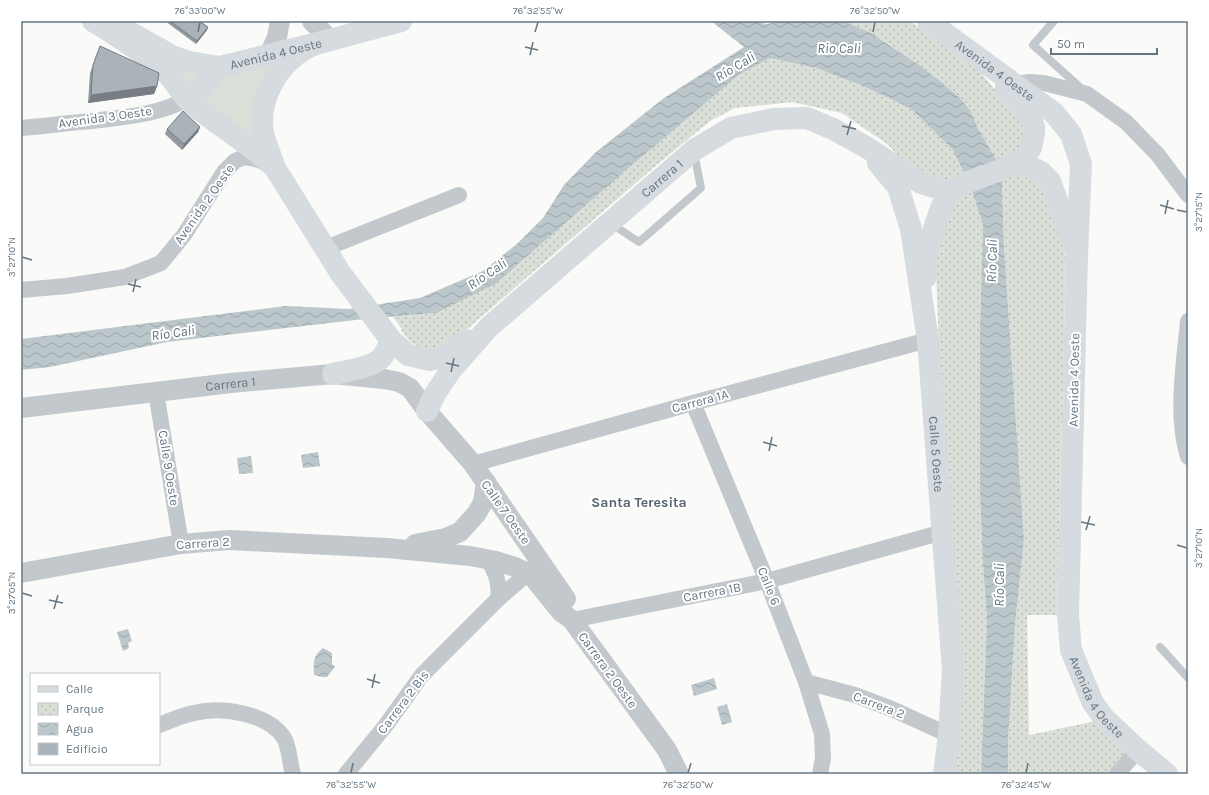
<svg xmlns="http://www.w3.org/2000/svg" width="1209" height="795" font-family="Karla,sans-serif">
	<style>
		.grass { fill: #dadfd7 }
		.park { fill: url(#park-dots) }
		.water { fill: url(#water-waves) }
		.lines { fill: none; stroke-linecap: round; stroke-linejoin: round }
		.service { stroke: #c3c8cc; stroke-width: 8 }
		.minor { stroke: #c3c8cc; stroke-width: 16 }
		.tertiary { stroke: #c3c8cc; stroke-width: 20 }
		.primary { stroke: #d6dbdf; stroke-width: 22 }
		.wall { fill: #929a9f }
		.shaded-wall { fill: #777d82 }
		.building { fill: #aab3b9; stroke: #777d82 }
		.ticks { fill: none; stroke: #657683; stroke-width: 1.5 }
		.labels { text-anchor: middle; dominant-baseline: central; stroke-width: 4; stroke-linejoin: round; paint-order: stroke }
		.street-label { font-size: 13px; fill: #657683; stroke: #fff }
		.water-label { font-size: 14px; font-style: italic; fill: #60757c; stroke: #fff }
		.neighbourhood-label { font-size: 14px; font-weight: bold; fill: #57646e; stroke: #fff }
		.neatline { fill: none; stroke: #657683; stroke-width: 1.5 }
		.ticks-label { font-size: 10px; text-anchor: middle; fill: #657683 }
	</style>
	<defs>
		<pattern id="park-dots" width="8" height="8" patternUnits="userSpaceOnUse"><rect width="8" height="8" fill="#dadfd7"/><path d="M2 2h.1M6 6h.1" fill="none" stroke="#b4b9b4" stroke-width="1.8" stroke-linecap="round"/></pattern>
		<pattern id="water-waves" width="16" height="10" patternUnits="userSpaceOnUse"><rect width="16" height="10" fill="#bbc7cb"/><path d="M0 5q4-4 8 0t8 0" fill="none" stroke="#9ca6aa"/></pattern>
	</defs>
	<rect width="100%" height="100%" fill="#fafaf8"/>
	<!-- grass -->
	<polygon class="grass" points="110,21 189,62 306,48 264,107 275,168"/>
	<!-- park -->
	<g class="park">
		<polygon points="844,21 910,21 978,70 1017,114 1025,132 1018,152 997,161 978,128 970,110 959,97 939,80 896,49 871,33"/>
		<path d="M770 58 816 68 863 86 910 108 953 150 964 175 944 183 914 171 887 144 842 113 792 102 735 108 710 121 652 169 450 344C423 352 419 352 401 331L402 329 393 317 436 313 624 172 740 74Z"/>
		<polygon points="1015,172 1046,185 1066,257 1057,615 1027,615 1029,735 1096,721 1133,756 1117,774 1008,774 1008,741 1015,625 1024,539 1004,248 1002,178"/>
		<polygon points="972,191 983,225 980,325 980,495 983,565 987,619 981,774 954,774 936,264 945,224 954,197"/>
	</g>
	<!-- water -->
	<g class="water">
		<polygon points="711,21 757,21 766,24 785,21 844,21 871,33 919,65 939,80 959,97 970,110 978,128 997,161 1002,178 1004,248 1024,539 1015,625 1008,741 1008,774 981,774 987,619 983,565 980,495 980,325 983,225 972,191 953,150 910,108 863,86 816,68 770,58 740,74 624,172 495,284 436,313 364,319 167,342 50,367 21,370 21,339 286,306 349,309 420,298 483,271 518,243 543,218 564,185 596,152 664,98 744,47"/>
		<polygon points="318,452 320,466 303,468 301,455"/>
		<polygon points="251,456 253,473 239,474 237,458"/>
		<polygon points="128,629 132,641 128,643 129,648 123,651 117,632"/>
		<path d="M323 648 332 653V664L335 667 327 677H322L314 675C314 662 312 657 323 648Z"/>
		<polygon points="714,678 717,689 694,696 691,685"/>
		<polygon points="727,704 732,722 722,725 717,707"/>
	</g>
	<g class="lines">
		<!-- service -->
		<g class="service">
			<polyline points="1054,21 1033,45 1082,89"/>
			<polyline points="610,223 639,242 701,188 694,153"/>
			<polyline points="1160,647 1188,678"/>
		</g>
		<!-- minor -->
		<g class="minor">
			<polyline points="1014,84 1030,82 1044,83 1087,94 1126,122 1158,155 1188,195"/>
			<path d="M21 128C45 126 68 123 92 121 124 117 158 115 187 99"/>
			<polyline points="326,248 459,195"/>
			<polyline points="21,290 67,286 125,277 161,263 184,235 224,172 235,161 244,157 256,159 265,163"/>
			<path d="M1188 321C1184 364 1175 416 1188 457"/>
			<polyline points="156,392 181,544"/>
			<polyline points="693,403 767,581 806,682 822,734 823,758 820,774"/>
			<polyline points="473,464 693,403 928,340"/>
			<path d="M488 559C496 574 500 582 498 599"/>
			<polyline points="572,620 767,581 943,532"/>
			<polyline points="806,682 855,695 892,709 949,735"/>
			<path d="M159 725C170 721 182 715 194 713 221 706 268 713 284 738 289 745 290 765 293 774"/>
			<polyline points="346,774 386,725 422,675 498,599 528,573 535,565"/>
			<polyline points="1117,774 1138,750"/>
		</g>
		<!-- tertiary -->
		<g class="tertiary">
			<polyline points="312,21 330,40"/>
			<polyline points="270,53 277,37 280,21"/>
			<path id="s1" d="M21 408 231 383 333 374 384 379 399 382 410 388 427 411 473 464 566 599"/>
			<polyline points="415,544 446,538 460,532 477,513 483,502 486,482"/>
			<polyline points="21,573 181,544 229,540 387,548 470,556 496,561 515,567 528,573 532,576 561,612 572,620 667,750 679,774"/>
		</g>
		<!-- primary -->
		<g class="primary">
			<path d="M93 21C116 35 143 52 163 70 173 78 179 91 188 100 215 124 246 141 273 166"/>
			<path id="s2" d="M110 21 174 57 189 62 220 67 330 40 401 21"/>
			<path id="s3" d="M928 21 1054 113 1071 134 1081 164 1077 255 1068 615 1071 650 1093 703 1104 718 1138 750 1167 774"/>
			<path d="M330 40C323 42 314 44 307 48 278 63 257 100 263 133 266 145 271 156 275 168L341 274 391 340 408 355 430 360 440 358 467 340"/>
			<polyline points="187,99 203,87 220,67"/>
			<path id="s4" d="M878 163 898 187 911 229 928 340 953 670 949 735 944 774"/>
			<polyline points="1015,164 1029,167 1041,172 1050,181 1074,246"/>
			<path d="M926 277C926 271 925 265 926 259 929 245 941 199 951 191 971 175 1029 170 1032 143 1033 138 1035 132 1034 128 1032 114 1014 98 1006 88"/>
			<path d="M333 374C345 371 371 368 380 359 386 354 388 346 391 340"/>
			<path id="s5" d="M427 411 435 394 451 370 489 327 694 150 731 128 774 119 807 118 833 129 866 147 921 183 950 192"/>
		</g>
	</g>
	<!-- wall -->
	<g class="wall">
		<polygon points="165,21 199,21 208,27 207,30 196,44"/>
		<polygon points="100,46 157,86 154,94 88,103 90,73"/>
		<polygon points="200,127 198,132 182,150 165,134 167,129"/>
	</g>
	<!-- shaded-wall -->
	<g class="shaded-wall">
		<polygon points="208,27 207,30 196,44 197,41"/>
		<polygon points="157,86 154,94 88,103 91,95"/>
		<polygon points="200,127 198,132 182,150 184,144"/>
	</g>
	<!-- building -->
	<g class="building">
		<polygon points="170,21 199,21 208,27 197,41"/>
		<polygon points="100,46 159,73 157,86 91,95 93,65"/>
		<polygon points="183,111 200,127 184,144 167,129"/>
	</g>
	<!-- ticks -->
	<path class="ticks" d="M198 32 200 22M535 32 538 22M873 32 875 22M525 47 538 50M530 55 533 42M842 126 856 129M847 135 851 121M1160 205 1174 209M1177 210 1187 212M1165 214 1168 200M22 257 32 260M128 284 141 287M133 292 136 279M446 363 459 366M451 372 454 358M763 442 777 446M769 451 772 437M1081 522 1095 525M1086 530 1090 516M1177 545 1187 548M22 593 32 596M49 600 63 603M54 609 58 595M367 679 380 683M372 688 375 674M351 773 353 763M688 773 691 763M1026 773 1028 763"/>
	<g class="labels">
		<!-- street labels -->
		<g class="street-label">
			<text stroke="none"><textPath href="#s2" startOffset="178">Avenida 4 Oeste</textPath></text>
			<text stroke="none"><textPath href="#s3" startOffset="83">Avenida 4 Oeste</textPath></text>
			<text transform="translate(105 117) rotate(-8)">Avenida 3 Oeste</text>
			<text stroke="none"><textPath href="#s5" startOffset="333">Carrera 1</textPath></text>
			<text transform="translate(204 204) rotate(-55)">Avenida 2 Oeste</text>
			<text transform="translate(1074 380) rotate(-89)">Avenida 4 Oeste</text>
			<text stroke="none"><textPath href="#s1" startOffset="211">Carrera 1</textPath></text>
			<text transform="translate(700 401) rotate(-15)">Carrera 1A</text>
			<text stroke="none"><textPath href="#s4" startOffset="302">Calle 5 Oeste</textPath></text>
			<text transform="translate(169 468) rotate(81)">Calle 9 Oeste</text>
			<text transform="translate(506 512) rotate(55)">Calle 7 Oeste</text>
			<text transform="translate(203 543) rotate(-4)">Carrera 2</text>
			<text transform="translate(769 586) rotate(68)">Calle 6</text>
			<text transform="translate(712 592) rotate(-11)">Carrera 1B</text>
			<text transform="translate(608 670) rotate(54)">Carrera 2 Oeste</text>
			<text stroke="none"><textPath href="#s3" startOffset="755">Avenida 4 Oeste</textPath></text>
			<text transform="translate(403 702) rotate(-53)">Carrera 2 Bis</text>
			<text transform="translate(879 705) rotate(21)">Carrera 2</text>
		</g>
		<!-- water labels -->
		<g class="water-label">
			<text x="839" y="48">Rio Cali</text>
			<text transform="translate(735 67) rotate(-31)">Río Cali</text>
			<text transform="translate(992 261) rotate(-89)">Río Cali</text>
			<text transform="translate(487 274) rotate(-34)">Río Cali</text>
			<text transform="translate(173 333) rotate(-8)">Río Cali</text>
			<text transform="translate(999 585) rotate(-90)">Río Cali</text>
		</g>
		<!-- neighbourhood labels -->
		<g class="neighbourhood-label">
			<text x="639" y="502">Santa Teresita</text>
		</g>
	</g>
	<!-- border -->
	<rect width="1209" height="795" fill="none" stroke="#ffffff" stroke-width="44"/>
	<!-- legend -->
	<rect x="30" y="673" width="130" height="92" fill="#ffffff" stroke="#c1c8cd"/>
	<rect x="38" y="686" width="20" height="6" fill="#d6dbdf" stroke="#c1c8cd"/>
	<text x="66" y="693" font-size="12" fill="#657683">Calle</text>
	<rect x="38" y="703" width="20" height="12" fill="url(#park-dots)" stroke="#c1c8cd"/>
	<text x="66" y="713" font-size="12" fill="#657683">Parque</text>
	<rect x="38" y="723" width="20" height="12" fill="url(#water-waves)" stroke="#c1c8cd"/>
	<text x="66" y="733" font-size="12" fill="#657683">Agua</text>
	<rect x="38" y="743" width="20" height="12" fill="#aab3b9" stroke="#c1c8cd"/>
	<text x="66" y="753" font-size="12" fill="#657683">Edificio</text>
	<!-- scale -->
	<path d="M1051 48v6h106v-6" fill="none" stroke="#657683" stroke-width="2"/>
	<text x="1057" y="48" font-size="12" fill="#657683" stroke="#ffffff" stroke-width="3" paint-order="stroke">50 m</text>
	<rect x="22" y="22" width="1165" height="751" class="neatline"/>
	<g class="ticks-label">
		<text x="200" y="14">76°33'00"W</text>
		<text x="538" y="14">76°32'55"W</text>
		<text x="875" y="14">76°32'50"W</text>
		<text transform="translate(1198 212) rotate(-90)" y="4">3°27'15"N</text>
		<text transform="translate(11 257) rotate(-90)" y="4">3°27'10"N</text>
		<text transform="translate(1198 548) rotate(-90)" y="4">3°27'10"N</text>
		<text transform="translate(11 593) rotate(-90)" y="4">3°27'05"N</text>
		<text x="351" y="788">76°32'55"W</text>
		<text x="688" y="788">76°32'50"W</text>
		<text x="1026" y="788">76°32'45"W</text>
	</g>
</svg>
